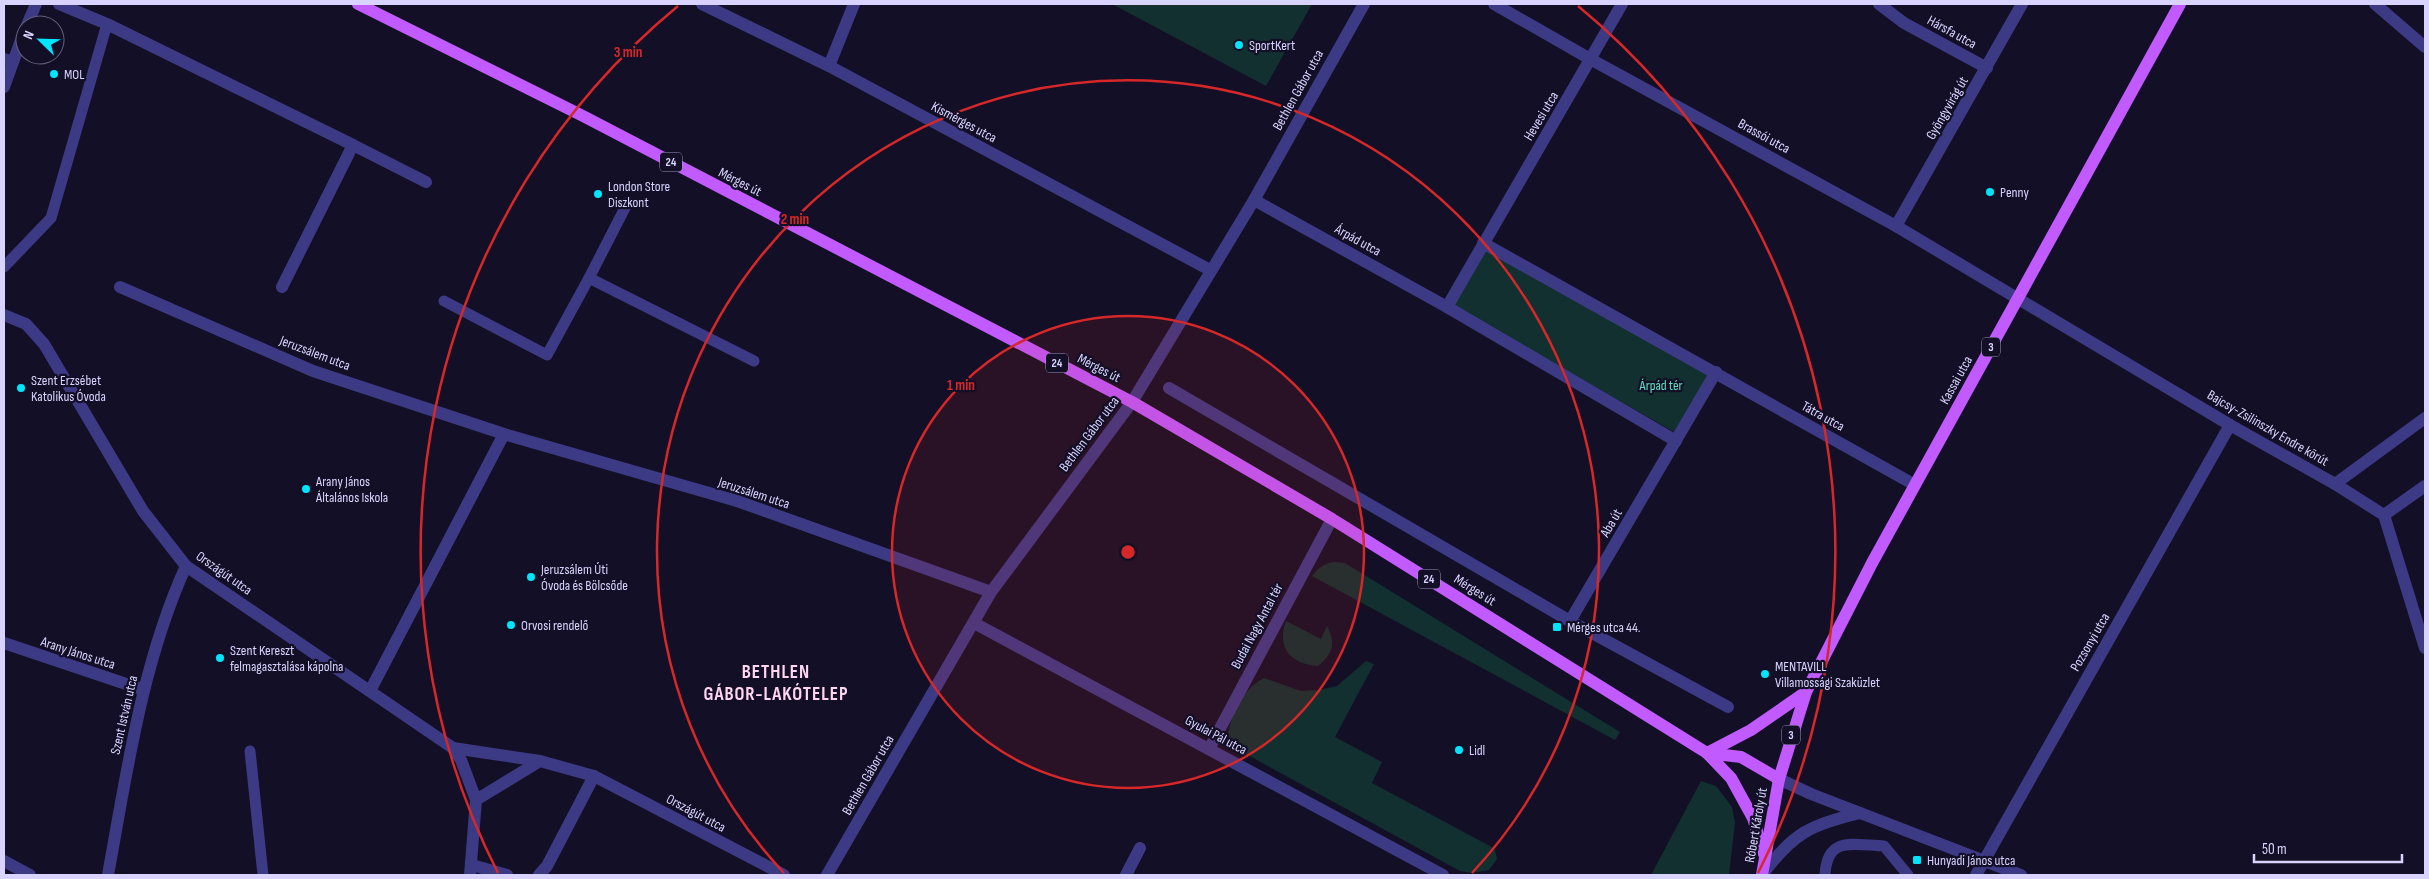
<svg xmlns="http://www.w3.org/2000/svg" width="2429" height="879" font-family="'Sofia Sans Condensed',sans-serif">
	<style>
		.green { fill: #12302f }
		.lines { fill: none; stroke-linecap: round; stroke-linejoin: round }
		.service { stroke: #3d3a85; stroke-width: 11 }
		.minor { stroke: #3d3a85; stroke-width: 12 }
		.tertiary { stroke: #3d3a85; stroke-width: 12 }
		.primary { stroke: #c25bff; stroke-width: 12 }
		.ring { fill: none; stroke: #d62828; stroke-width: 2.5 }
		.poi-dot { fill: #00e5ff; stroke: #130f26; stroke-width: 2 }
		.labels { text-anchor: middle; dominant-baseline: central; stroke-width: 4.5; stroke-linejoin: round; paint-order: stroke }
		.shield { fill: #130f26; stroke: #9e99be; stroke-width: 1 }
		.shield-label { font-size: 12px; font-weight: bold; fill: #d9d4ff }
		.street-label { font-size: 14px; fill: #d9d4ff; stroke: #130f26 }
		.poi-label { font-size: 14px; fill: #d9d4ff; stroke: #130f26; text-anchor: start }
		.park-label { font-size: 14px; fill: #5fe0c0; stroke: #130f26 }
		.district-label { font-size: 19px; font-weight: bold; letter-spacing: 1px; fill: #ffd6f0; stroke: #130f26 }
		.centre { fill: #d62828; stroke: #130f26; stroke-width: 2.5 }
		.ring-label { font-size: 15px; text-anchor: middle; font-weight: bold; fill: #d62828; stroke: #130f26; stroke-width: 4.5; stroke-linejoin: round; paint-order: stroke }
	</style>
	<rect width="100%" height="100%" fill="#130f26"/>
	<!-- green -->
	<g class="green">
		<polygon points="1112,4 1312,4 1266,86"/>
		<polygon points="1484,247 1711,373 1674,432 1451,304"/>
		<path d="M1334 562 1345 563 1620 732 1615 740 1312 576C1319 567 1324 564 1334 562Z"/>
		<path d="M1286 621 1321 639 1327 626C1336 643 1333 654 1318 666 1291 664 1276 648 1286 621Z"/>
		<path d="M1366 661 1374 664 1335 737 1382 762 1372 783 1490 846 1495 850 1497 859 1489 870 1472 873 1460 871 1233 747 1227 738C1232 714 1241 690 1264 678L1301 691 1319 690 1337 686Z"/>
		<polygon points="1701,781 1716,786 1732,807 1735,822 1729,875 1651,875"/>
	</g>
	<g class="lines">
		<!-- service -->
		<g class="service">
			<polyline points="4,267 51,218 107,24"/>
			<polyline points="589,278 628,202"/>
			<polyline points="444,301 547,355 589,278 754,361"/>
			<polyline points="250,751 263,875"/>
			<path d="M1825 875C1827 835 1854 845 1884 846L1908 875"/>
		</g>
		<!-- minor -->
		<g class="minor">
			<polyline points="59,4 107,24 353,145 282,287"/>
			<polyline points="702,4 829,66 1210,270"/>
			<polyline points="1494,4 1592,60 1896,226 2230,425 2335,484 2384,515 2425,648"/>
			<polyline points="1879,4 1904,23 1987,68"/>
			<polyline points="2375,4 2425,47"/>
			<polyline points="4,59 12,61"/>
			<polyline points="829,66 854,4"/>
			<polyline points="353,145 426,182"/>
			<polyline points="1254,200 1447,307 1676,441"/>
			<polyline points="1896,226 2022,4"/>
			<polyline points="1483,243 1915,485"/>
			<polyline points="120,287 313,371 504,434 737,501 991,592"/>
			<polyline points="1447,307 1622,4"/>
			<polyline points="4,315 26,324 44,344 143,511 186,566 453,748 461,760 476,800 470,875"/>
			<polyline points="1169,388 1570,621 1728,707"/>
			<polyline points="2335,484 2425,418"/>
			<polyline points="2384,515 2425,486"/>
			<polyline points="1570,621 1716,372"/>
			<polyline points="974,623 1443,875"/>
			<polyline points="4,643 144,690"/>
			<polyline points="370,691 504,434"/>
			<polyline points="453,748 540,761 594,776 784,875"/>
			<polyline points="1209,749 1332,519"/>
			<polyline points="1779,779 1811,794 2021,875"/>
			<polyline points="476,800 540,761"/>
			<polyline points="4,861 30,875"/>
			<polyline points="472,865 507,875"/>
			<path d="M108 875C127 771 142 663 186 566"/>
			<polyline points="539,875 547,866 594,776"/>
			<polyline points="827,875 991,592 1132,402 1254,200 1364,4"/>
			<polyline points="1126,875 1140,848"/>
			<path d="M1762 875C1793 833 1810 825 1860 813"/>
			<polyline points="1976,875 2230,425"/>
		</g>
		<!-- tertiary -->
		<g class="tertiary">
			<polyline points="27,25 36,4"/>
			<polyline points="4,87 25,29"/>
		</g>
		<!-- primary -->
		<g class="primary">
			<polyline points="358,4 583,116 1132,402 1332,519 1707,753 1741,757 1779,779"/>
			<polyline points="1707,753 1731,778 1753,818 1764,854"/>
			<polyline points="1707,753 1751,730 1806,692"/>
			<polyline points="1762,875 1779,779 1806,692 1872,563 2180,4"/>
		</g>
	</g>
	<!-- distance rings -->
	<circle cx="1128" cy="552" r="236" fill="#d62828" fill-opacity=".12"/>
	<g class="ring">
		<circle cx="1128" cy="552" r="236"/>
		<path d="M784 873A471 471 0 1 1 1472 873"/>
		<path d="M498 873A707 707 0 0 1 678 6M1578 6A707 707 0 0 1 1758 873"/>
	</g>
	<!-- markers -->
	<g class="poi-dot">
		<circle cx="1239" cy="45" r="5"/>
		<circle cx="54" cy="74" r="5"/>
		<circle cx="1990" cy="192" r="5"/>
		<circle cx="598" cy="194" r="5"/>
		<circle cx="21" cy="388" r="5"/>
		<circle cx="306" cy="489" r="5"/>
		<circle cx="531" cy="577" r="5"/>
		<circle cx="511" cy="625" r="5"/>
		<rect x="1552" y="622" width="10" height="10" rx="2.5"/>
		<circle cx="220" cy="658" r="5"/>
		<circle cx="1765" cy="674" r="5"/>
		<circle cx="1459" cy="750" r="5"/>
		<rect x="1912" y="855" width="10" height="10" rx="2.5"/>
	</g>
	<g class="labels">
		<!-- shield labels -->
		<g class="shield">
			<rect x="660" y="152.5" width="22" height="19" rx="4"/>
			<rect x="1982" y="337.5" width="18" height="19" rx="4"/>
			<rect x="1046" y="353.5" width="22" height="19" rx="4"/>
			<rect x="1418" y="569.5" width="22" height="19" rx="4"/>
			<rect x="1782" y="725.5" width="18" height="19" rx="4"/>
		</g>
		<g class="shield-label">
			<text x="671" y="162">24</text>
			<text x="1991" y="347">3</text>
			<text x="1057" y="363">24</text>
			<text x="1429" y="579">24</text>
			<text x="1791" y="735">3</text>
		</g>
		<!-- street labels -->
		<g class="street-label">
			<text transform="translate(1952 32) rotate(29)">Hársfa utca</text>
			<text transform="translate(1298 90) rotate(-61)">Bethlen Gábor utca</text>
			<text transform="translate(1947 108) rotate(-60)">Gyöngyvirág út</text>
			<text transform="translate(1541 116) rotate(-59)">Hevesi utca</text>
			<text transform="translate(964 122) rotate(28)">Kismérges utca</text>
			<text transform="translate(1764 136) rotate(29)">Brassói utca</text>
			<text transform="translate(740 182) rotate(27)">Mérges út</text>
			<text transform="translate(1358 240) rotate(29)">Árpád utca</text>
			<text transform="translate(315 353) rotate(21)">Jeruzsálem utca</text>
			<text transform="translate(1099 368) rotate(27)">Mérges út</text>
			<text transform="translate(1956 380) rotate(-61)">Kassai utca</text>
			<text transform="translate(1823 416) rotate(29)">Tátra utca</text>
			<text transform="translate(2268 428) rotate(30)">Bajcsy-Zsilinszky Endre körút</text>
			<text transform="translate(1089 434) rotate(-53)">Bethlen Gábor utca</text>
			<text transform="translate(754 493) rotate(18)">Jeruzsálem utca</text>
			<text transform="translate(1611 523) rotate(-60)">Aba út</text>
			<text transform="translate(224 573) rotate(35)">Országút utca</text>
			<text transform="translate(1475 590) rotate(32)">Mérges út</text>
			<text transform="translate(1257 626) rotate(-62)">Budai Nagy Antal tér</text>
			<text transform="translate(2090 642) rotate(-60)">Pozsonyi utca</text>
			<text transform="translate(78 653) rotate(18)">Arany János utca</text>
			<text transform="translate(124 715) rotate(-77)">Szent István utca</text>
			<text transform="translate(1216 735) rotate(28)">Gyulai Pál utca</text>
			<text transform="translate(868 775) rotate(-60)">Bethlen Gábor utca</text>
			<text transform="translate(696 813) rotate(28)">Országút utca</text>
			<text transform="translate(1756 825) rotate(-80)">Róbert Károly út</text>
		</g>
		<!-- poi labels -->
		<g class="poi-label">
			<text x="1249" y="45">SportKert</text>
			<text x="64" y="74">MOL</text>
			<text x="608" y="186">London Store<tspan x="608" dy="16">Diszkont</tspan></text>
			<text x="2000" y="192">Penny</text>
			<text x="31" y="380">Szent Erzsébet<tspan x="31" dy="16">Katolikus Óvoda</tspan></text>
			<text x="316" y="481">Arany János<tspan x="316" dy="16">Általános Iskola</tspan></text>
			<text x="541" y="569">Jeruzsálem Úti<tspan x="541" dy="16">Óvoda és Bölcsőde</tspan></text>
			<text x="521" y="625">Orvosi rendelő</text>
			<text x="1567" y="627">Mérges utca 44.</text>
			<text x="230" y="650">Szent Kereszt<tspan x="230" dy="16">felmagasztalása kápolna</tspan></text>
			<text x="1775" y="666">MENTAVILL<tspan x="1775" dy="16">Villamossági Szaküzlet</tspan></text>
			<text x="1469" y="750">Lidl</text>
			<text x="1927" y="860">Hunyadi János utca</text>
		</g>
		<!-- park labels -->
		<g class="park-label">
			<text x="1661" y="385">Árpád tér</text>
		</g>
		<!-- district labels -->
		<g class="district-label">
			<text x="776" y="672">BETHLEN<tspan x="776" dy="22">GÁBOR-LAKÓTELEP</tspan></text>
		</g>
	</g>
	<circle cx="1128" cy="552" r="8" class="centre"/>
	<g class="ring-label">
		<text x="628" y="57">3 min</text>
		<text x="795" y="224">2 min</text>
		<text x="961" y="390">1 min</text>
	</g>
	<!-- border -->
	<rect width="2429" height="879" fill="none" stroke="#d9d4ff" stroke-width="10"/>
	<!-- north arrow -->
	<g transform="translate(40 40) rotate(293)"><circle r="24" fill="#130f26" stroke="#625e7d"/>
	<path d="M0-4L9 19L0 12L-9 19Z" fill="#00e5ff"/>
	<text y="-8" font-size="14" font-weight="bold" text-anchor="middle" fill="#d9d4ff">N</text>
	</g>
	<!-- scale -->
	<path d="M2254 854v8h148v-8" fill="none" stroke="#d9d4ff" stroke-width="2.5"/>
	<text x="2262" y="854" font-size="15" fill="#d9d4ff" stroke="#130f26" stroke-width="4" paint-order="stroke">50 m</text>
</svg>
